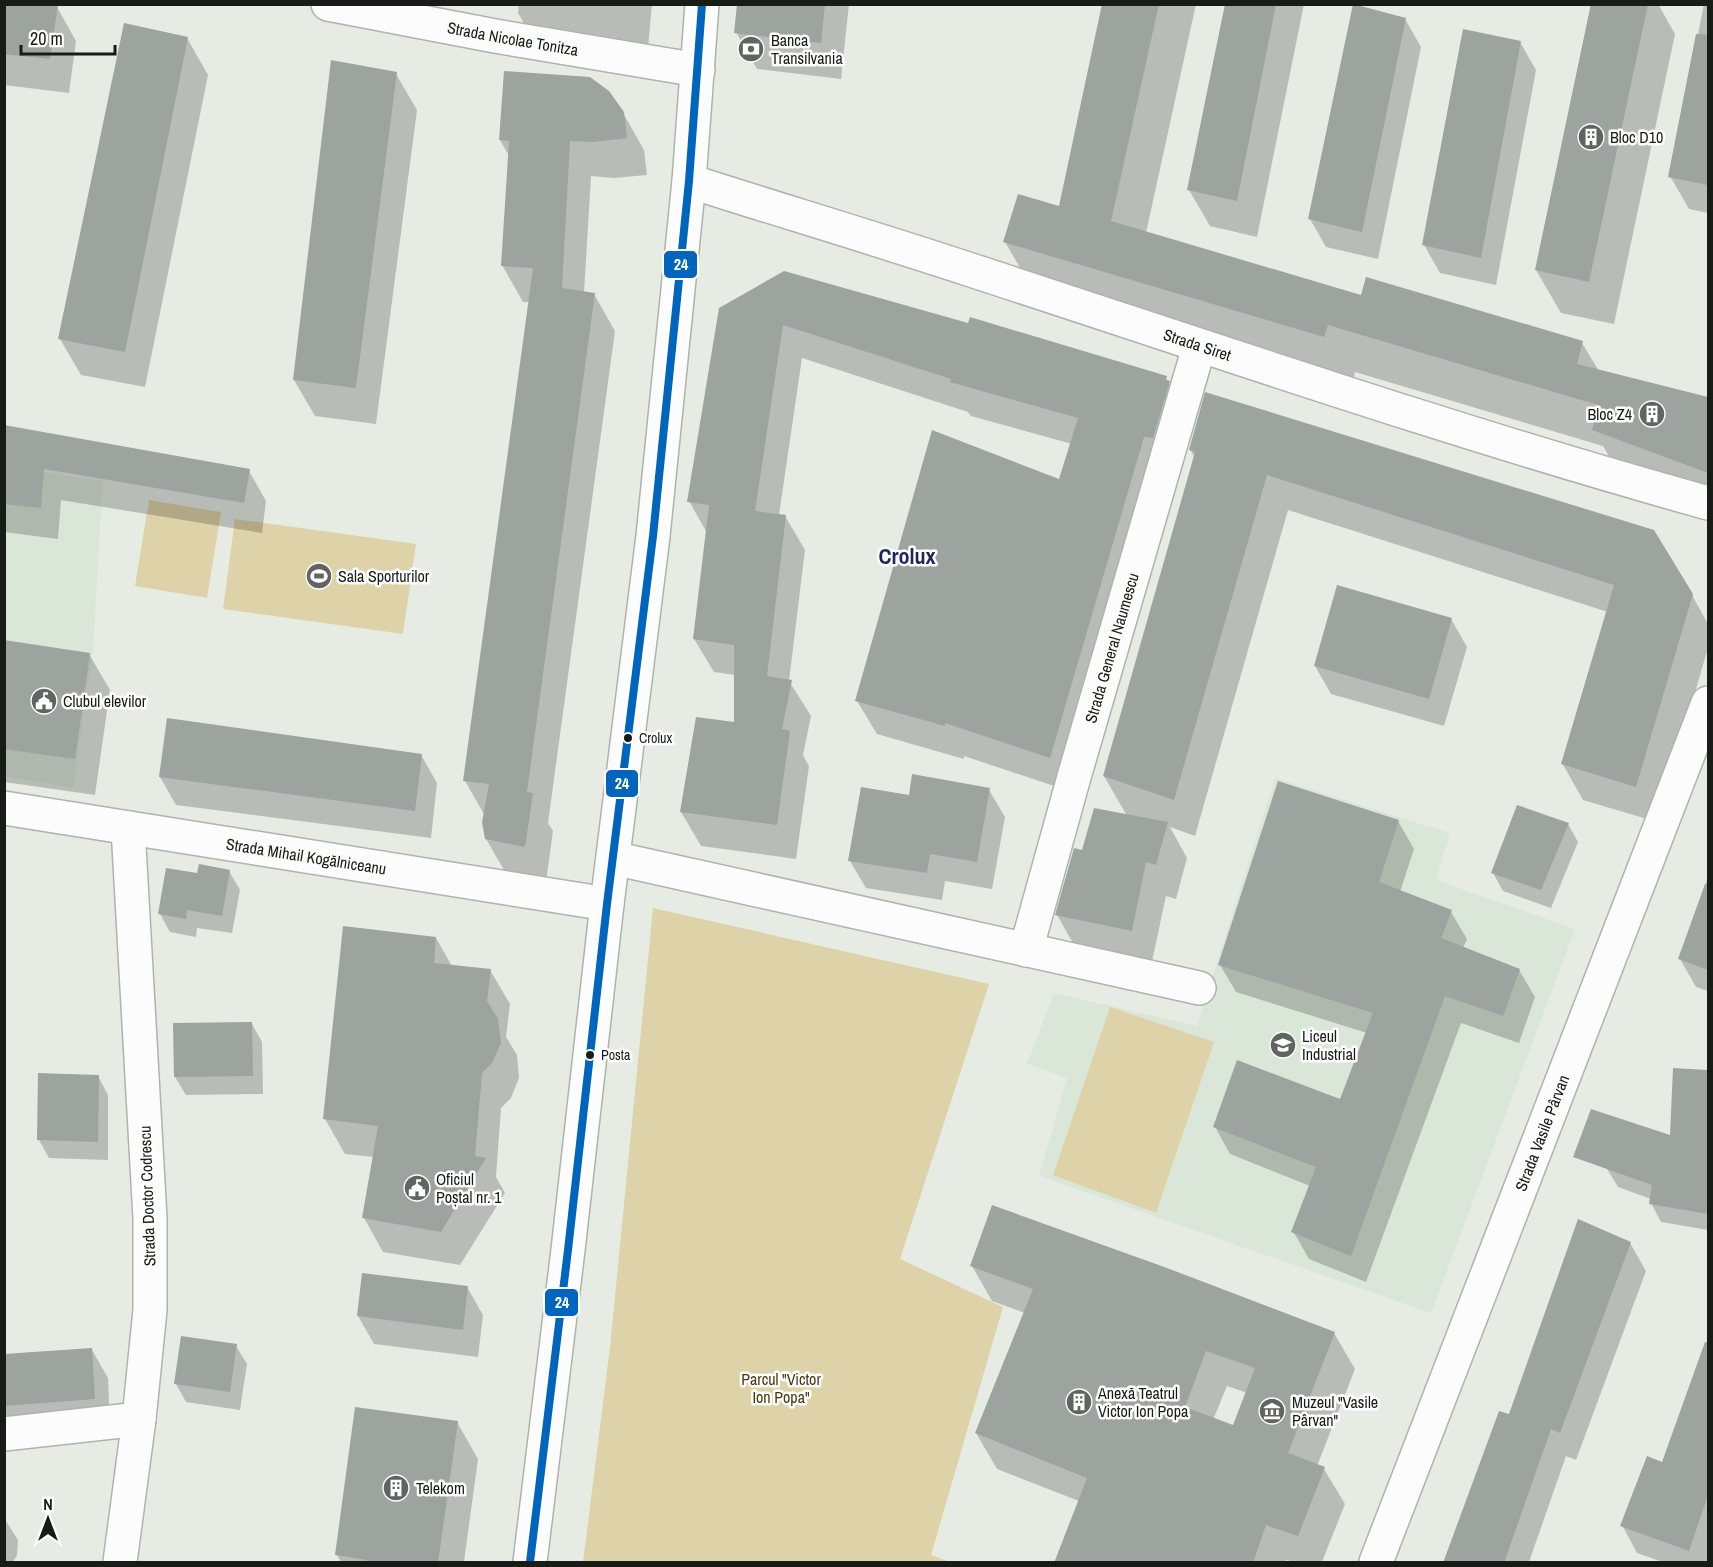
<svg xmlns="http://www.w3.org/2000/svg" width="1713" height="1567" font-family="'Archivo Narrow',sans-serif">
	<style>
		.built { fill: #dae7d8 }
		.green { fill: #ded3a8 }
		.shadow { fill: #0003; fill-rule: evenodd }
		.building { fill: #9da39e; fill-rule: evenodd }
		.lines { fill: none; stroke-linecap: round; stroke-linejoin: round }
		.minor-casing { stroke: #aeb3ac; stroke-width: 36 }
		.secondary-casing { stroke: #aeb3ac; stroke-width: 36 }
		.primary-casing { stroke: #aeb3ac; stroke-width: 36 }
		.minor { stroke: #fbfcfb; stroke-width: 33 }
		.secondary { stroke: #fbfcfb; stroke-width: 33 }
		.primary { stroke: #fbfcfb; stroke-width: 33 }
		.bus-1-casing { stroke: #fff; stroke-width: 12 }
		.bus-1 { stroke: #0065bd; stroke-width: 8 }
		.bus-dot { fill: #171c17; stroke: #fff; stroke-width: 2 }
		.labels { text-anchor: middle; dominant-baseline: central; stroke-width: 5; stroke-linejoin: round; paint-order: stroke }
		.bus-label { font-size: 14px; fill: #171c17; stroke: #fff; text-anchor: start }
		.street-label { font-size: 16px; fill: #171c17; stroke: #fff }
		.poi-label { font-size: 16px; fill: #171c17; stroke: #fff; text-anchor: start }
		.park-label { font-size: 16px; fill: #47390f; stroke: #fff }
		.district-label { font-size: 22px; font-weight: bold; fill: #1b275e; stroke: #fff }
		.line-badge { stroke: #fff; stroke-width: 2 }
		.badge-label { font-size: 16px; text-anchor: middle; font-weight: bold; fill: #fff }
	</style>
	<rect width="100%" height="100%" fill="#e6ece4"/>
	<!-- built -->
	<g class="built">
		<polygon points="4,467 103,481 93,649 73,788 5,776"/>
		<polygon points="1275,778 1450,833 1436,880 1575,929 1431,1313 1039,1176 1067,1078 1027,1064 1054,993 1197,1026"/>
	</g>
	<!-- green -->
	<g class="green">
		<polygon points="149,500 221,512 207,598 135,586"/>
		<polygon points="235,519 416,544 403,634 223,609"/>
		<polygon points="653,908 989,984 900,1259 1003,1307 931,1555 950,1562 583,1562 610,1347"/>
		<polygon points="1110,1007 1214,1042 1156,1213 1053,1175"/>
	</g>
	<!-- shadow -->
	<g class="shadow">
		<polygon points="4,4 57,7 76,41 69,93 4,85"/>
		<polygon points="519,4 652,4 647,59 539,49 518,13"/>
		<polygon points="738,4 849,4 841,79 757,69 736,32"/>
		<polygon points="1103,4 1196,4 1146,233 1362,296 1582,343 1599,371 1708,398 1708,510 1622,479 1603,446 1355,372 1352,384 1033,290 1005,242 1060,207"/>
		<polygon points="1227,4 1304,4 1257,237 1210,226 1189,190"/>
		<polygon points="1591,4 1658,4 1675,34 1614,324 1561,313 1536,270"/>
		<polygon points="1704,4 1708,4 1708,213 1689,209 1670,176"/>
		<polygon points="1405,19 1421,47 1378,259 1326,247 1310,219"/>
		<polygon points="187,38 208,75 145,387 81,375 60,339"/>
		<polygon points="1520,42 1536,70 1496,285 1440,273 1424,245"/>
		<polygon points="396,74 417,110 376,424 315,416 294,380"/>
		<polygon points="623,113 644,150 647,175 614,178 591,176 584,293 594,294 615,331 548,823 553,831 546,882 507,875 486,839 485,816 465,781 530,302 523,302 502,265 509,156 500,140"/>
		<polygon points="720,309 1166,378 1188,416 1069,791 964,756 964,759 877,734 857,701 1060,481 1072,444 971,416 968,412 802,358 779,515 785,516 805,550 789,681 811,716 803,755 809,766 796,859 701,846 681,812 735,724 735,675 714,672 694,639 707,533 689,501"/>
		<polygon points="4,427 249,471 266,501 262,533 61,500 58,539 4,532"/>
		<polygon points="1190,449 1692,595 1708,624 1708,648 1657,822 1583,800 1562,763 1608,612 1288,510 1195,836 1170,827 1187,858 1176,899 1166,896 1151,966 1077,950 1057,915 1083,852 1127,816 1104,776 1195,458"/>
		<polygon points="1451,619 1467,647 1444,726 1331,694 1315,666"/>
		<polygon points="4,640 6,642 89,654 110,690 95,795 4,782"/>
		<polygon points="421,755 437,783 431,838 176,805 160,777"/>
		<polygon points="989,790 1005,817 992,889 945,881 942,900 866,888 850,861 910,796"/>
		<polygon points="1398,821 1414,849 1400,892 1451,912 1467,939 1463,948 1519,970 1535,997 1519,1043 1461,1023 1366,1282 1309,1259 1293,1231 1310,1186 1230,1154 1215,1127 1341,1101 1367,1033 1236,992 1220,965"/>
		<polygon points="1568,824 1578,842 1551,908 1503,891 1493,873"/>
		<polygon points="229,871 240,890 232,933 197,928 196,937 170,932 160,914 198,875"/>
		<polygon points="1708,877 1708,991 1696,987 1680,959"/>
		<polygon points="436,938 452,966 490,970 510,1004 506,1037 517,1055 519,1078 511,1098 501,1108 496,1177 505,1193 460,1265 383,1252 364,1218 374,1157 345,1154 325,1119"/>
		<polygon points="252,1024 262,1042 263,1094 186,1095 175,1077"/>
		<polygon points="1675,1070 1708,1071 1708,1169 1692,1169"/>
		<polygon points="98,1076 108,1095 108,1160 49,1158 39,1140"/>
		<polygon points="1611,1154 1708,1177 1708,1230 1661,1222 1651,1203 1651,1199 1618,1187 1607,1169"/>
		<polygon points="1630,1243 1646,1271 1576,1460 1566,1456 1529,1562 1444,1562 1510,1416"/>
		<path d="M972 1266 1334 1333 1355 1369 1317 1466 1324 1469 1345 1504 1322 1562H1295L1286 1560 1285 1562H1055L1079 1501 997 1469 976 1433 1025 1313 992 1301ZM1227 1386 1247 1393 1234 1427 1213 1420Z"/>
		<polygon points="363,1275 467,1287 483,1315 478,1357 374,1344 358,1316"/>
		<polygon points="1708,1338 1708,1453 1695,1448 1679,1420"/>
		<polygon points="236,1346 247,1364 240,1410 186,1402 176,1384"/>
		<polygon points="92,1350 108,1378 110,1427 4,1427 4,1355"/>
		<polygon points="457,1422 478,1459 464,1562 341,1562 337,1555"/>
		<polygon points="1648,1458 1708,1482 1708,1562 1663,1562 1637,1553 1622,1525"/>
		<polygon points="4,1518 18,1540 17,1555 13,1562 4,1562"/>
	</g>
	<!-- building -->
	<g class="building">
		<polygon points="4,4 58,4 50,59 4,54"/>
		<polygon points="737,4 825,4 821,43 734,33"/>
		<polygon points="1102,4 1159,4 1111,221 1361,295 1366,277 1583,341 1577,364 1708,397 1708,473 1592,430 1598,405 1328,325 1324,337 1003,242 1018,194 1059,206"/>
		<polygon points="1225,4 1276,4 1237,201 1187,190"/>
		<polygon points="1353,4 1406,18 1362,232 1308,219"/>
		<polygon points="1591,4 1648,4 1589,282 1535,270"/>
		<polygon points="124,23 188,37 125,352 58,339"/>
		<polygon points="1463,29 1521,41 1481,258 1422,245"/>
		<polygon points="1696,34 1708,35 1708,185 1668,177"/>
		<polygon points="331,60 397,72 356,388 293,380"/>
		<polygon points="504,71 590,77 609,91 624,112 627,138 593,142 570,141 562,288 595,293 527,792 533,793 525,847 485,839 482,822 489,784 463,781 533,268 501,266 509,141 499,140"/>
		<polygon points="784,271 968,323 970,317 1167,376 1166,380 1170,381 1153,438 1144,437 1050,758 945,723 945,726 855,701 932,430 1059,479 1078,418 950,382 951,379 783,325 755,511 786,515 767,676 792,680 782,729 790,731 777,825 680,812 696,717 734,722 734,645 693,639 709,505 687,502 719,308"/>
		<polygon points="1205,392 1654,530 1693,594 1636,787 1561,764 1614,585 1267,475 1174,800 1103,776 1195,452 1189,450"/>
		<polygon points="4,425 250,469 244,503 44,469 41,508 4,504"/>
		<polygon points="1337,585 1452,618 1429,699 1314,666"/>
		<polygon points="4,640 90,653 75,759 4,749"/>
		<polygon points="167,718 422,754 415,811 159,777"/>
		<polygon points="912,774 990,788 977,862 930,854 927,873 848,861 861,787 909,795"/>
		<polygon points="1278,781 1399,820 1379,882 1452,910 1441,938 1520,969 1503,1016 1445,996 1351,1256 1291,1232 1316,1167 1213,1127 1237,1060 1340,1099 1373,1013 1218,965"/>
		<polygon points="1517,805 1569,823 1541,890 1491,873"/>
		<polygon points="1094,808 1168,822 1156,865 1146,862 1132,931 1055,915 1074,848 1082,850"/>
		<polygon points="199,864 230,870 222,916 187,910 186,919 158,914 166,868 197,873"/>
		<polygon points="1705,884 1708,884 1708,970 1678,959"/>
		<polygon points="343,926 436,937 434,963 491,969 487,1001 498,1019 501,1043 492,1063 482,1073 475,1156 486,1158 441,1232 362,1218 378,1126 323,1119"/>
		<polygon points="252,1022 253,1076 174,1077 173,1023"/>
		<polygon points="1673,1068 1708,1070 1708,1214 1649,1204 1652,1185 1573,1157 1591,1109 1670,1135"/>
		<polygon points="38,1073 99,1075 98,1142 37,1140"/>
		<path d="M992 1205 1167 1268 1335 1332 1288 1453 1325 1467 1298 1536 1266 1525 1253 1563H1054L1087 1478 975 1433 1033 1289 970 1266ZM1206 1351 1255 1368 1233 1425 1185 1407Z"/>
		<polygon points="1578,1219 1631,1242 1560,1433 1551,1429 1504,1563 1443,1563 1499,1411 1509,1414"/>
		<polygon points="362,1273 468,1286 463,1330 357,1316"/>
		<polygon points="181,1336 237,1344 230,1392 174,1384"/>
		<polygon points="1705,1342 1708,1343 1708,1495 1689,1551 1620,1526 1647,1456 1662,1462"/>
		<polygon points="92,1348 95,1399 4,1406 4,1354"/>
		<polygon points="355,1407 458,1421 438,1563 366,1563 367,1560 335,1555"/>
	</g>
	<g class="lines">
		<defs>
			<g id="minor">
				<path id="s1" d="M328 4 495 36 698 70"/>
				<path id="s2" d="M689 181C783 211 877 239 971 270 1216 350 1460 434 1708 503"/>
				<path id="s3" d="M4 808 607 904"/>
				<polyline points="613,858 1199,988"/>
				<path id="s4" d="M1026 950 1074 777 1199 347"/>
				<polyline points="4,1434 139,1419"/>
				<polyline points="120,1562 139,1419 150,1310 150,1218 128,828"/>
			</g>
			<g id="secondary">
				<path id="s5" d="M1376 1562 1708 703"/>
			</g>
			<polyline id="primary" points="530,1562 568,1250 607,904 653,536 689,181 702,4"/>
		</defs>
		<!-- minor casing -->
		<use href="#minor" class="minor-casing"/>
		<!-- secondary casing -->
		<use href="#secondary" class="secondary-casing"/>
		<!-- primary casing -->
		<use href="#primary" class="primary-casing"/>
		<!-- minor -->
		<use href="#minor" class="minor"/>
		<!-- secondary -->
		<use href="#secondary" class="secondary"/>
		<!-- primary -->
		<use href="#primary" class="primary"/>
		<defs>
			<polyline id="bus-1" points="530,1562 568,1250 607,904 653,536 689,181 702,4"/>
		</defs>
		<!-- bus-1 casing -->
		<use href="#bus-1" class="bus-1-casing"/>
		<!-- bus-1 -->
		<use href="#bus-1" class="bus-1"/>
	</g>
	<!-- icons -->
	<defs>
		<symbol id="bank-disc" viewBox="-11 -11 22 22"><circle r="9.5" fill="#5f655f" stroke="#fff"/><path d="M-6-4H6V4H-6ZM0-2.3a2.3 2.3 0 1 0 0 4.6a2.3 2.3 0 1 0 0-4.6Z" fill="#fff"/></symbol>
		<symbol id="building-disc" viewBox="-11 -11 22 22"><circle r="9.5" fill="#5f655f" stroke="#fff"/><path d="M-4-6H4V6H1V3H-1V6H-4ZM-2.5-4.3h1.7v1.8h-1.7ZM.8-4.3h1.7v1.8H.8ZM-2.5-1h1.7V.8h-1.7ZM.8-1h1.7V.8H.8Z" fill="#fff"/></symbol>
		<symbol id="stadium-disc" viewBox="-11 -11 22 22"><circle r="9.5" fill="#5f655f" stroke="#fff"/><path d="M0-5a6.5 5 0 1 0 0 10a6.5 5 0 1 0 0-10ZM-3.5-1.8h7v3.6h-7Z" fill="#fff"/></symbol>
		<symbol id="civic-disc" viewBox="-11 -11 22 22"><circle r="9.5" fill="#5f655f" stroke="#fff"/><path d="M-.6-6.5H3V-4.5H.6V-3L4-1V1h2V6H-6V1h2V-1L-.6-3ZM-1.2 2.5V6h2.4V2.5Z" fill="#fff"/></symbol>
		<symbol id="school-disc" viewBox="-11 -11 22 22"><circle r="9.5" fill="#5f655f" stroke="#fff"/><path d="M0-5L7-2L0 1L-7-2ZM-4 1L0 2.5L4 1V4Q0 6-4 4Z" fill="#fff"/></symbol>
		<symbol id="museum-disc" viewBox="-11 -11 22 22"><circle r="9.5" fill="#5f655f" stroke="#fff"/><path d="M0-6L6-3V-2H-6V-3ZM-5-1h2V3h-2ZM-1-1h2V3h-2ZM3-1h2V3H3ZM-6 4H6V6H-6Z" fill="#fff"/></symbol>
	</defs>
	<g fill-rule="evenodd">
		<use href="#bank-disc" x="736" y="34" width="30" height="30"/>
		<use href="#building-disc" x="1576" y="122" width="30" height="30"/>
		<use href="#building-disc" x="1637" y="399" width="30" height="30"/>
		<use href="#stadium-disc" x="304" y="561" width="30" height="30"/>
		<use href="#civic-disc" x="29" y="686" width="30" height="30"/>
		<use href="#school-disc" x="1268" y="1030" width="30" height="30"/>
		<use href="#civic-disc" x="402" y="1173" width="30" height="30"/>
		<use href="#building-disc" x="1064" y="1387" width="30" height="30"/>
		<use href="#museum-disc" x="1257" y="1396" width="30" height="30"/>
		<use href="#building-disc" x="381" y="1473" width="30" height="30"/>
	</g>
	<!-- markers -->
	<g class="bus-dot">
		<circle cx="628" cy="738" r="5"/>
		<circle cx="590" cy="1055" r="5"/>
	</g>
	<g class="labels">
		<!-- bus labels -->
		<g class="bus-label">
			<text x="639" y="738">Crolux</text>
			<text x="601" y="1055">Posta</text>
		</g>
		<!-- street labels -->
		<g class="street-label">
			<text stroke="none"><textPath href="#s1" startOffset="188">Strada Nicolae Tonitza</textPath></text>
			<text stroke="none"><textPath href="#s2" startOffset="534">Strada Siret</textPath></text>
			<text stroke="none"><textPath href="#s4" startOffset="314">Strada General Naumescu</textPath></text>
			<text stroke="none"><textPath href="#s3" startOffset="306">Strada Mihail Kogălniceanu</textPath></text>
			<text stroke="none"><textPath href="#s5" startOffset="460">Strada Vasile Pârvan</textPath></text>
			<text transform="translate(147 1196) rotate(-92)">Strada Doctor Codrescu</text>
		</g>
		<!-- poi labels -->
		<g class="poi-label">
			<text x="771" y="40">Banca<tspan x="771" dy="18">Transilvania</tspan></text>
			<text x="1610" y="137">Bloc D10</text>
			<text x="1632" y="414" text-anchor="end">Bloc Z4</text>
			<text x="338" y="576">Sala Sporturilor</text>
			<text x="63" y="701">Clubul elevilor</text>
			<text x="1302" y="1036">Liceul<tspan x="1302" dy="18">Industrial</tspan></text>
			<text x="436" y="1179">Oficiul<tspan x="436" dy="18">Poștal nr. 1</tspan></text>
			<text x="1098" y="1393">Anexă Teatrul<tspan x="1098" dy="18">Victor Ion Popa</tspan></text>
			<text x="1292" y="1402">Muzeul "Vasile<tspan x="1292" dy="18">Pârvan"</tspan></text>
			<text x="416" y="1488">Telekom</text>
		</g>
		<!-- park labels -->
		<g class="park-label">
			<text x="781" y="1379">Parcul "Victor<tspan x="781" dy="18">Ion Popa"</tspan></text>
		</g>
		<!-- district labels -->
		<g class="district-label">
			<text x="907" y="556">Crolux</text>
		</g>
	</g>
	<g class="line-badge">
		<rect x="663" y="250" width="35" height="29" rx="6" fill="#0065bd"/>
		<rect x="605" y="769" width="34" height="29" rx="6" fill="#0065bd"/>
		<rect x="544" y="1288" width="35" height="29" rx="6" fill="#0065bd"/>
	</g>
	<g class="badge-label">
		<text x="681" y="270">24</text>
		<text x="622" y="789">24</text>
		<text x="562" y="1308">24</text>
	</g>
	<!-- border -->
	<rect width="1713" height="1567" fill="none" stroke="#171c17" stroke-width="12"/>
	<!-- north arrow -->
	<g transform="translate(48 1519)" stroke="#ffffff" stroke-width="4.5" paint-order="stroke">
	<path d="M0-4.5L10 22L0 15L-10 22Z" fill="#171c17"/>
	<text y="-9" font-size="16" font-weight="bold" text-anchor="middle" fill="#171c17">N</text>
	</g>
	<!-- scale -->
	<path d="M21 45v9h94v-9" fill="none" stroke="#171c17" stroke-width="3"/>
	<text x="30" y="45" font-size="18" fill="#171c17" stroke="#ffffff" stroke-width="4.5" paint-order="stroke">20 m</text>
</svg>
